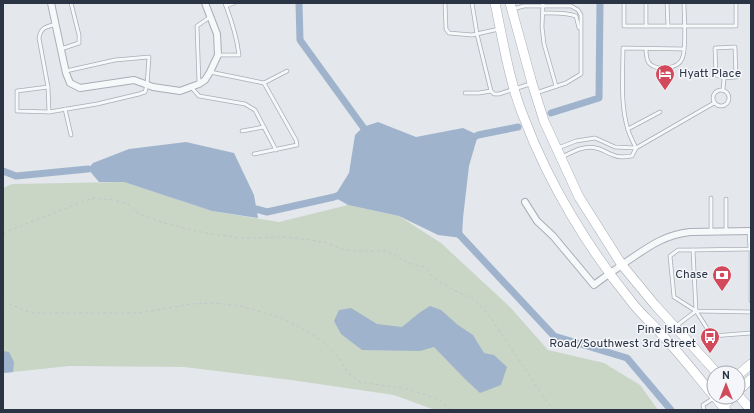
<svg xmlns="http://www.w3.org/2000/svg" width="754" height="413" font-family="Overpass,sans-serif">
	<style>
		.green { fill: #c9d6c5 }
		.water { fill: #9fb4cc }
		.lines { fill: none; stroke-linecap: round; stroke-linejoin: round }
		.canal { stroke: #9fb4cc; stroke-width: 7 }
		.lane-casing { stroke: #a9aeb7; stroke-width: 4.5 }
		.street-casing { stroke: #a9aeb7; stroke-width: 8 }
		.secondary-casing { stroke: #a9aeb7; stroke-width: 10 }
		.path { stroke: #c2c5cb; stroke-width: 1; stroke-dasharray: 3 3; stroke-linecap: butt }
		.lane { stroke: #f7f8fa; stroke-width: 3 }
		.street { stroke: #f7f8fa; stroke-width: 6 }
		.secondary { stroke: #fff; stroke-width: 9 }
		.labels { text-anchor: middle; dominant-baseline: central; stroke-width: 3; stroke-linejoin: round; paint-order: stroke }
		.poi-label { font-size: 12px; fill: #2b3445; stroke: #f4f6f9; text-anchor: end }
	</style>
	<rect width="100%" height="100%" fill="#e4e7ec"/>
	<!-- green -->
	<polygon class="green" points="124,182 212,211 279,222 348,205 399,216 441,243 510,307 548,350 604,363 640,385 658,410 435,410 394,395 291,380 184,367 70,366 3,373 3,188 12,184"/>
	<!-- water -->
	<g class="water">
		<polygon points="378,122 416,137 463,128 478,135 469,166 463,218 462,238 438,235 399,216 348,205 334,197 349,173 355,135 363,127"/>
		<polygon points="186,142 234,153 254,195 258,218 212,211 124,182 99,182 88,169 93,163 129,149"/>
		<polygon points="430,306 441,310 458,325 473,335 484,353 494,355 507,367 501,385 480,393 465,379 434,347 420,351 362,350 341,334 334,321 339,310 351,308 377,324 402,327 419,313"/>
		<polygon points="3,351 9,352 14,362 13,372 3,373"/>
	</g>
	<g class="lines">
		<!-- canal -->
		<g class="canal">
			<polyline points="299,3 300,40 363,127 368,133"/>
			<polyline points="551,113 599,98 600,3"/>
			<polyline points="471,139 478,135 518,127"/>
			<polyline points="3,171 16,176 88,169"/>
			<polyline points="256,209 267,212 334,197 342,194"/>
			<polyline points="456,231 554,336 627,358 671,410"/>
		</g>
		<defs>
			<g id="lane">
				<polyline points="225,3 226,6 234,3"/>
				<polyline points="445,3 446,29 449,33 472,35 499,29"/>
				<polyline points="472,3 477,34 491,91 494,94 499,94 530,84"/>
				<polyline points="543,3 542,27 544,44 556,86"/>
				<polyline points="624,3 624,26 736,26 736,3"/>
				<polyline points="667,3 668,26"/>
				<polyline points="513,9 524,6 571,6 578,10 581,15 581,74 566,83 536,93"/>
				<path d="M543 13C554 13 565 12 576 16L579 28"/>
				<path d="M56 24C46 27 41 27 39 38L48 87 17 91V111L49 112 97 104 139 94 145 92 147 85 149 57 115 60 66 71"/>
				<polyline points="646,26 646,3"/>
				<path d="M646 48C646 53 646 59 649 63 656 71 678 69 682 59 687 49 684 16 684 3"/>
				<polyline points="61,49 79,43 79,35 71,3"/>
				<path d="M218 55H239C237 38 232 22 226 6"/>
				<polyline points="210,72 264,83 287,71"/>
				<polyline points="199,84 197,26 210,17"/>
				<polyline points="48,87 49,112"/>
				<polyline points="191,87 199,96 245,104 255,110 276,150"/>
				<circle cx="721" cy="98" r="8"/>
				<polyline points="723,90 724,78 736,77 735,47 715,48 716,75 724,78"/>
				<polyline points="465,93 479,93 491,91"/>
				<polyline points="65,109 71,135"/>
				<polyline points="628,129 660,112"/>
				<polyline points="242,131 264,127"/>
				<polyline points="558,148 576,141 595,138 615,147 636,148 714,103"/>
				<path d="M636 148C633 142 630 136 628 130 620 104 623 75 623 48L684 49"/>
				<polyline points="254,154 297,145 296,140 264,83"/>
				<path d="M562 157C572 152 584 145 596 148 602 149 607 153 613 155 619 158 625 157 632 156L636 148"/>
				<polyline points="711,198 711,232"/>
				<polyline points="726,199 726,231"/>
				<polyline points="751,249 751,301"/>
				<polyline points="693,250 678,250 670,256 674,297 696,311 751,312"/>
				<polyline points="696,311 712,336 751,333"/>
				<polyline points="676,326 696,311 693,250 750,249 749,231"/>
				<polyline points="704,410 703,405 714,398"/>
			</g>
			<g id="street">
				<polyline points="51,3 66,73 70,83 80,88 134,80 153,87 180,91 199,84 205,80 210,72 218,55 217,34 205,3"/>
				<path d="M525 202 537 221 553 236 594 285C604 277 615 270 626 262 647 248 663 235 690 232L751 231"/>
			</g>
			<g id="secondary">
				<path d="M495 3C503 41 509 81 524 118 549 184 589 250 634 305 643 316 654 325 663 336 681 355 697 376 714 396"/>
				<polyline points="510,3 532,83 544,121 579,197 622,265 655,305 717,373"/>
				<polyline points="738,375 751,364"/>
				<polyline points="738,391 751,379"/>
				<polyline points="738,395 751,410"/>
				<polyline points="715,397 726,410"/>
				<polyline points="723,407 732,397"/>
			</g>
		</defs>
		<!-- lane casing -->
		<use href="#lane" class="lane-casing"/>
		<!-- street casing -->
		<use href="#street" class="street-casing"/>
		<!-- secondary casing -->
		<use href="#secondary" class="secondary-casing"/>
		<!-- path -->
		<g class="path">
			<polyline points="3,233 69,207 92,198 114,200 128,204 139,214 168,224 205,233 241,238 287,237 325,242 341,249 356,251 387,251 408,263 424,267 434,278 459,293 472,298 486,311 548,403 556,410"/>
			<polyline points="3,304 10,304 25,311 36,313 139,313 191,304 214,303 241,306 281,318 302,328 325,343 340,359 347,372 360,382 407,389 427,395 441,401 451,410"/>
		</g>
		<!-- lane -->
		<use href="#lane" class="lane"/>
		<!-- street -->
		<use href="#street" class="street"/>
		<!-- secondary -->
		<use href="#secondary" class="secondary"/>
	</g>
	<!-- icons -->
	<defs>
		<symbol id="hotel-pin" viewBox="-11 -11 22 30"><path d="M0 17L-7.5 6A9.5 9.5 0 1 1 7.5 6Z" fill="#d1495b" stroke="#f4f6f9"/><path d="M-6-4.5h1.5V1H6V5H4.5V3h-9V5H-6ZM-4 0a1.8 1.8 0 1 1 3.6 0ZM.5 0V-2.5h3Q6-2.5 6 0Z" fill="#fff"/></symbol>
		<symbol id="bank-pin" viewBox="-11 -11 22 30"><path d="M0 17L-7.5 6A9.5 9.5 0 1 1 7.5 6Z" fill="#d1495b" stroke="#f4f6f9"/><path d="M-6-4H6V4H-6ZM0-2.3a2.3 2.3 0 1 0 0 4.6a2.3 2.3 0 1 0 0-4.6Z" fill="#fff"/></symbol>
		<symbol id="bus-pin" viewBox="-11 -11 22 30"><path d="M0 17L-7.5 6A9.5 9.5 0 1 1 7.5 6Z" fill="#d1495b" stroke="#f4f6f9"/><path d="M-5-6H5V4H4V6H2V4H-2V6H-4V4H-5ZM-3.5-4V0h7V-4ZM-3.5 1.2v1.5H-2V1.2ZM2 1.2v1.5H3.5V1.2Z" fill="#fff"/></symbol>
	</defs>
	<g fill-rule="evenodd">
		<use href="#hotel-pin" x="654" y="63" width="22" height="30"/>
		<use href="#bank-pin" x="711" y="264" width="22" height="30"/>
		<use href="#bus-pin" x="699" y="326" width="22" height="30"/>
	</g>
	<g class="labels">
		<!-- poi labels -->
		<g class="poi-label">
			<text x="679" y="74" text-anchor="start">Hyatt Place</text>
			<text x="708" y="275">Chase</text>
			<text x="696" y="330">Pine Island<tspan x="696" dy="14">Road/Southwest 3rd Street</tspan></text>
		</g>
	</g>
	<!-- border -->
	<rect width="754" height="413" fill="none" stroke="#2b3445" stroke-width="8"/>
	<!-- north arrow -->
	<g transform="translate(726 385)"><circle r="19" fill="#f4f6f9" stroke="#a4a8b1"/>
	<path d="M0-3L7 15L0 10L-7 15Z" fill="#d1495b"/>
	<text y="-6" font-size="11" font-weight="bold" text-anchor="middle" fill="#2b3445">N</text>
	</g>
</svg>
